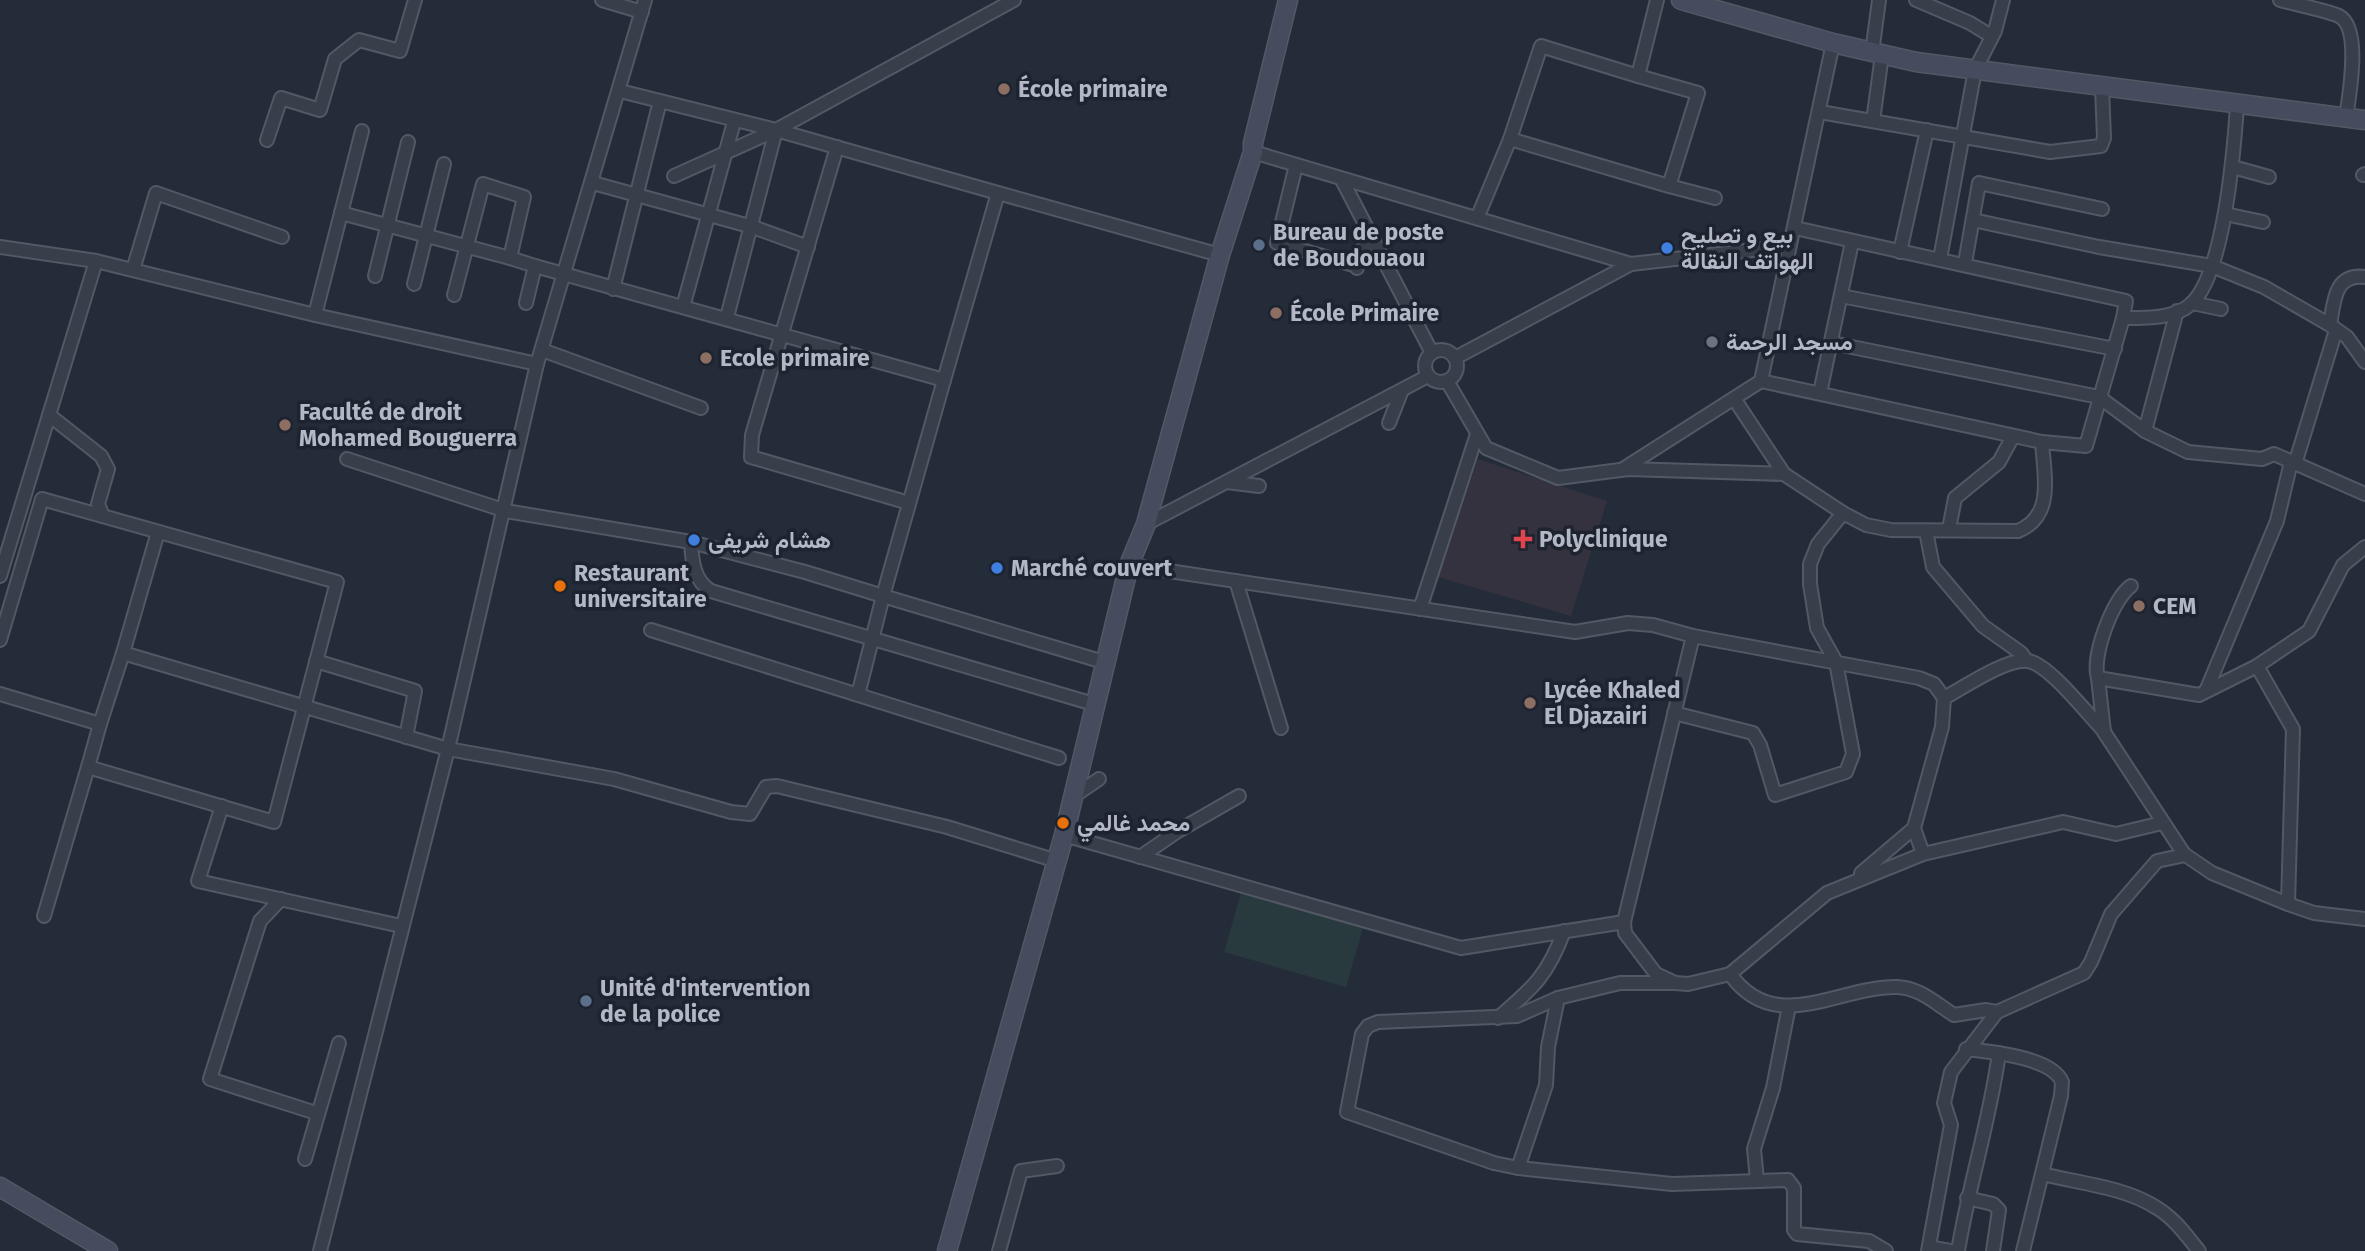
<svg xmlns="http://www.w3.org/2000/svg" width="2365" height="1251" font-family="'Fira Sans',Vazirmatn,sans-serif">
	<style>
		.medical { fill: #35323f }
		.park { fill: #293a3e }
		.lines { fill: none; stroke-linecap: round; stroke-linejoin: round }
		.minor-casing { stroke: #535865; stroke-width: 16 }
		.secondary-casing { stroke: #535865; stroke-width: 21 }
		.minor { stroke: #383e4a; stroke-width: 12 }
		.secondary { stroke: #464c5d; stroke-width: 18 }
		.education-dot { fill: #8d6e63; stroke: #1d232f; stroke-width: 2.5 }
		.service-dot { fill: #5c6f8a; stroke: #1d232f; stroke-width: 2.5 }
		.shop-dot { fill: #3f7fe0; stroke: #1d232f; stroke-width: 2.5 }
		.worship-dot { fill: #6b7280; stroke: #1d232f; stroke-width: 2.5 }
		.health-dot { fill: #e0444e; stroke: #1d232f; stroke-width: 2.5 }
		.food-dot { fill: #e8710a; stroke: #1d232f; stroke-width: 2.5 }
		.labels { text-anchor: middle; dominant-baseline: central; stroke-width: 7; stroke-linejoin: round; paint-order: stroke }
		.poi-label { font-size: 23px; font-weight: bold; fill: #b3b8c6; stroke: #1d232f; text-anchor: start }
	</style>
	<rect width="100%" height="100%" fill="#242b39"/>
	<!-- medical -->
	<polygon class="medical" points="1478,459 1607,501 1571,616 1438,577"/>
	<!-- park -->
	<polygon class="park" points="1241,893 1363,928 1346,987 1224,952"/>
	<g class="lines">
		<defs>
			<g id="minor">
				<polyline points="602,0 642,12"/>
				<polyline points="1916,0 1970,23 1991,36"/>
				<path d="M2280 0C2294 4 2329 11 2339 16 2362 28 2349 96 2346 118"/>
				<polyline points="1872,53 1879,0"/>
				<polyline points="620,91 776,130 998,193"/>
				<polyline points="1820,112 2050,152 2101,146 2104,138 2102,87"/>
				<polyline points="1873,121 1882,55"/>
				<polyline points="1510,139 1669,186 1698,93 1638,76"/>
				<polyline points="267,140 281,98 320,110 335,59 359,40 400,51 415,0"/>
				<polyline points="837,147 752,435 751,457 909,503"/>
				<polyline points="1253,152 1631,264"/>
				<polyline points="1296,165 1277,243 1357,266"/>
				<polyline points="2233,167 2269,177"/>
				<polyline points="2363,175 2365,174"/>
				<polyline points="674,176 776,130 1014,0"/>
				<polyline points="1342,180 1432,353"/>
				<polyline points="593,183 753,227 808,247"/>
				<polyline points="1669,186 1715,198"/>
				<polyline points="341,213 510,258"/>
				<polyline points="2225,214 2263,222"/>
				<polyline points="1478,216 1510,139 1541,46 1638,76 1657,0"/>
				<polyline points="1973,220 2099,247 2212,266 2264,287 2330,325 2347,337 2365,362"/>
				<path d="M1795 228 2126 301 2123 318C2144 318 2175 319 2191 304 2224 274 2234 150 2237 106"/>
				<polyline points="0,247 96,261"/>
				<polyline points="1900,252 1927,130"/>
				<polyline points="1940,259 1975,70 1995,31 2003,0"/>
				<polyline points="1965,263 1979,183 2102,209"/>
				<polyline points="535,266 944,380 883,596 1107,663"/>
				<polyline points="1357,268 1359,252 1373,240"/>
				<polyline points="133,270 156,193 282,237"/>
				<polyline points="375,276 408,142"/>
				<polyline points="414,284 444,164"/>
				<polyline points="613,289 660,101"/>
				<polyline points="454,295 483,184 524,197 510,258 535,266 526,303"/>
				<polyline points="1841,296 2115,349"/>
				<polyline points="2192,303 2221,309"/>
				<polyline points="683,307 734,122"/>
				<polyline points="2177,311 2145,431 2188,452 2262,459 2274,454 2365,494"/>
				<polyline points="315,315 362,131"/>
				<polyline points="727,317 776,130"/>
				<path d="M2330 325C2334 302 2334 273 2365 277"/>
				<polyline points="1832,343 2099,397 2145,431"/>
				<polyline points="542,350 701,408"/>
				<circle cx="1441" cy="366" r="16"/>
				<polyline points="1455,358 1631,264 1788,246"/>
				<polyline points="944,380 998,193 1220,255"/>
				<polyline points="1447,381 1486,448 1558,478 1628,469 1784,474 1843,513"/>
				<polyline points="1761,381 2042,442"/>
				<polyline points="1820,393 1852,242"/>
				<polyline points="1735,400 1784,474"/>
				<polyline points="49,415 101,456 108,469 98,504 103,516"/>
				<polyline points="1389,423 1402,390"/>
				<polyline points="347,459 506,511 691,542 805,572 883,596 858,695"/>
				<polyline points="2295,464 2336,330"/>
				<polyline points="1623,469 1761,381 1833,43"/>
				<polyline points="1227,482 1259,486"/>
				<polyline points="1146,524 1428,376"/>
				<polyline points="1949,529 1955,498 1999,462 2012,438"/>
				<polyline points="1926,531 1933,567 1983,626 2021,653 2026,660"/>
				<path d="M691 542C692 561 694 581 711 591L1097 705"/>
				<polyline points="2365,547 2343,565 2309,631 2257,666 2199,695 2098,678 2104,732 2184,854 2212,873 2288,904 2314,913 2365,919"/>
				<polyline points="1129,565 1575,632 1628,623 1653,625 1693,636 1919,678 1934,684 1944,698 1942,727 1914,828 1923,854"/>
				<polyline points="0,576 96,261 315,315 537,364"/>
				<polyline points="1236,581 1281,728"/>
				<polyline points="1420,609 1477,434"/>
				<polyline points="651,630 1059,758"/>
				<polyline points="1693,636 1624,922 1625,933 1656,974 1675,983 1688,984 1730,974 1827,893 1923,854 2063,822 2116,834 2162,823"/>
				<polyline points="0,640 42,499 337,582 274,822 88,767 100,724"/>
				<polyline points="123,653 158,532"/>
				<polyline points="316,661 415,691 406,737"/>
				<polyline points="2257,666 2293,729 2288,904"/>
				<path d="M2098 678C2091 657 2113 598 2131 586"/>
				<polyline points="2206,691 2277,521 2291,462"/>
				<polyline points="0,694 100,724 123,653 448,749 614,779 731,812 750,814 766,787 777,786 947,827 1057,861"/>
				<path d="M1944 698C1963 688 2006 658 2028 661 2049 664 2088 715 2104 731"/>
				<path d="M1674 713 1753 733 1760 745 1775 795 1846 772 1853 754 1836 662 1817 628 1810 584V564L1818 544 1843 513 1866 525 1891 530 2018 531C2055 516 2044 475 2042 442L2086 446 2123 318"/>
				<polyline points="1074,796 1099,779"/>
				<polyline points="222,806 198,881 401,926"/>
				<polyline points="1064,835 1461,948 1624,922"/>
				<polyline points="1140,857 1178,831 1239,796"/>
				<polyline points="1861,873 1914,828"/>
				<polyline points="281,899 260,921 210,1079 316,1113"/>
				<polyline points="44,916 88,767"/>
				<path d="M1730 974C1775 1037 1838 986 1897 987 1920 988 1935 1003 1954 1015L1986 1010 1997 1012"/>
				<polyline points="1675,983 1620,983 1558,998 1517,1016 1378,1022 1368,1026 1362,1034 1347,1112 1494,1163 1518,1168 1672,1184 1788,1180 1794,1188 1794,1230 1797,1234 1869,1241 1886,1251"/>
				<path d="M1498 1018C1533 988 1548 975 1564 931"/>
				<path d="M1966 1049C1990 1052 2052 1057 2062 1082L2061 1096 2023 1251"/>
				<polyline points="305,1159 339,1043"/>
				<polyline points="1518,1168 1546,1085 1548,1047 1558,998"/>
				<path d="M2042 1174C2078 1183 2125 1187 2157 1208 2175 1219 2186 1235 2199 1251"/>
				<polyline points="1757,1180 1754,1149 1773,1088 1789,1006"/>
				<polyline points="1967,1198 1993,1204 1999,1210 1993,1251"/>
				<polyline points="1929,1247 1951,1251"/>
				<polyline points="320,1251 448,749 537,364 645,0"/>
				<polyline points="999,1251 1021,1171 1057,1166"/>
				<polyline points="1928,1251 1951,1125 1944,1103 1951,1072 1997,1012 2084,973 2091,962 2111,914 2157,861 2185,855"/>
				<path d="M1958 1251C1969 1184 1990 1120 1999 1053"/>
			</g>
			<g id="secondary">
				<polyline points="1681,0 1833,43 1916,62 2365,120"/>
				<polyline points="0,1187 108,1251"/>
				<polyline points="947,1251 1064,835 1129,565 1146,524 1220,255 1253,152 1253,143 1288,0"/>
			</g>
		</defs>
		<!-- minor casing -->
		<use href="#minor" class="minor-casing"/>
		<!-- secondary casing -->
		<use href="#secondary" class="secondary-casing"/>
		<!-- minor -->
		<use href="#minor" class="minor"/>
		<!-- secondary -->
		<use href="#secondary" class="secondary"/>
	</g>
	<!-- markers -->
	<g class="education-dot">
		<circle cx="1004" cy="89" r="7"/>
		<circle cx="1276" cy="313" r="7"/>
		<circle cx="706" cy="358" r="7"/>
		<circle cx="285" cy="425" r="7"/>
		<circle cx="2139" cy="606" r="7"/>
		<circle cx="1530" cy="703" r="7"/>
	</g>
	<g class="service-dot">
		<circle cx="1259" cy="245" r="7"/>
		<circle cx="586" cy="1001" r="7"/>
	</g>
	<g class="shop-dot">
		<circle cx="1667" cy="248" r="7"/>
		<circle cx="694" cy="540" r="7"/>
		<circle cx="997" cy="568" r="7"/>
	</g>
	<circle class="worship-dot" cx="1712" cy="342" r="7"/>
	<path class="health-dot" d="M1519.5 528.5h7v7h7v7h-7v7h-7v-7h-7v-7h7z"/>
	<g class="food-dot">
		<circle cx="560" cy="586" r="7"/>
		<circle cx="1063" cy="823" r="7"/>
	</g>
	<g class="labels">
		<!-- poi labels -->
		<g class="poi-label">
			<text x="1018" y="89">École primaire</text>
			<text x="1273" y="232">Bureau de poste<tspan x="1273" dy="26">de Boudouaou</tspan></text>
			<text x="1681" y="235">بيع و تصليح<tspan x="1681" dy="26">الهواتف النقالة</tspan></text>
			<text x="1290" y="313">École Primaire</text>
			<text x="1726" y="342">مسجد الرحمة</text>
			<text x="720" y="358">Ecole primaire</text>
			<text x="299" y="412">Faculté de droit<tspan x="299" dy="26">Mohamed Bouguerra</tspan></text>
			<text x="1539" y="539">Polyclinique</text>
			<text x="708" y="540">هشام شريفى</text>
			<text x="1011" y="568">Marché couvert</text>
			<text x="574" y="573">Restaurant<tspan x="574" dy="26">universitaire</tspan></text>
			<text x="2153" y="606">CEM</text>
			<text x="1544" y="690">Lycée Khaled<tspan x="1544" dy="26">El Djazairi</tspan></text>
			<text x="1077" y="823">محمد غالمي</text>
			<text x="600" y="988">Unité d'intervention<tspan x="600" dy="26">de la police</tspan></text>
		</g>
	</g>
</svg>
